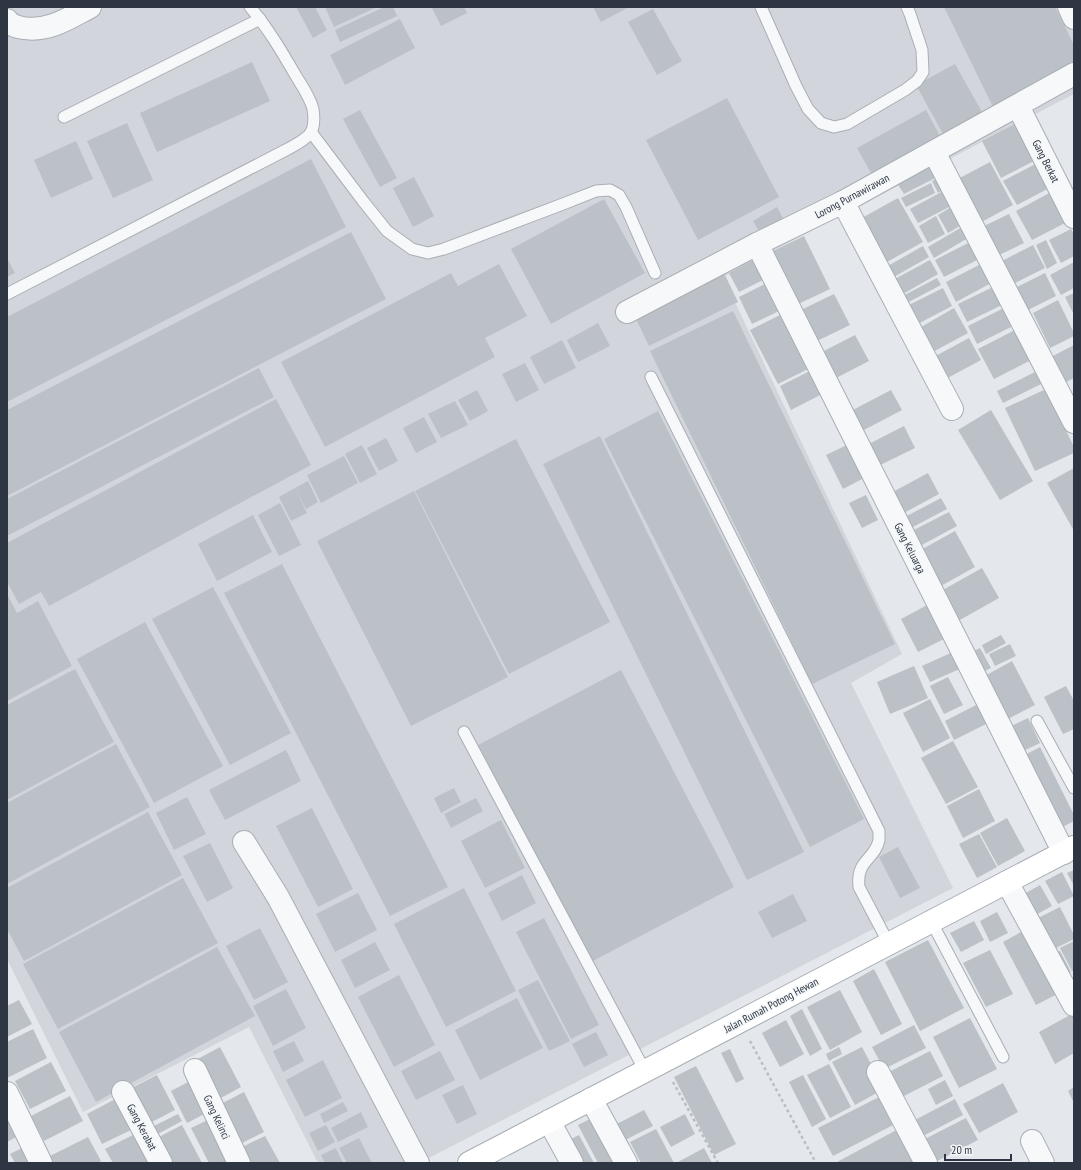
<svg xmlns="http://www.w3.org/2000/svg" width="1081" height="1170" font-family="'PT Sans Narrow',sans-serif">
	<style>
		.built { fill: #d2d6dc }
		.building { fill: #bbc1c7 }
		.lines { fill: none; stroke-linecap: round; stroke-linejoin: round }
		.lane-casing { stroke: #a9aeb5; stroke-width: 13 }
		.street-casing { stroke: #a9aeb5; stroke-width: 24 }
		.secondary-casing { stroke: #a9aeb5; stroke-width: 24 }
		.path { stroke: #babec2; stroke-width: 2.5; stroke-dasharray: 3 3; stroke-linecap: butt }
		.lane { stroke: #f6f8f9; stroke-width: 11 }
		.street { stroke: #f6f8f9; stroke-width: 22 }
		.secondary { stroke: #fff; stroke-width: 22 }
		.labels { text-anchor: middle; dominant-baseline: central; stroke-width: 3; stroke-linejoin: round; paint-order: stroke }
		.street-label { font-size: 11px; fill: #2d3642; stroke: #f4f6f8 }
	</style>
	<rect width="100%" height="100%" fill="#e4e7eb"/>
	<!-- built -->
	<polygon class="built" points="7,7 1074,7 1074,94 723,277 902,654 851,683 953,888 419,1163 318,1163 249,1027 83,1112 7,959"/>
	<!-- building -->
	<g class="building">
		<polygon points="296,7 315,7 327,30 313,38"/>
		<polygon points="325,7 377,7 334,27"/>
		<polygon points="384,7 393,7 397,16 340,42 335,30"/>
		<polygon points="435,7 464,7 467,13 441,26 432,8"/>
		<polygon points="593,7 629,7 601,22"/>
		<polygon points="944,7 1055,7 1074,45 1074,67 993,107"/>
		<polygon points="653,9 682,61 657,75 628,22"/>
		<polygon points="400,19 415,48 345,85 330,55"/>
		<polygon points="252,62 270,101 157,152 140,113"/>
		<polygon points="955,64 982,112 943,134 916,85"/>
		<polygon points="727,98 779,197 698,240 646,140"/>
		<polygon points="360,110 397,178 380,187 343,119"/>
		<polygon points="926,110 940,136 871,173 857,148"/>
		<polygon points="1019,122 1038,159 1001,178 982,141"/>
		<polygon points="127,123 153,180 113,198 87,141"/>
		<polygon points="76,141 93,179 51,198 34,160"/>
		<polygon points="311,159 346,227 7,402 7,317"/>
		<polygon points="1041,161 1055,185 1017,205 1003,181"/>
		<polygon points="990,162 1013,205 976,225 954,181"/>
		<polygon points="935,163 941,175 904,194 897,183"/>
		<polygon points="942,176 948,187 938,193 932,181"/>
		<polygon points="414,177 434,216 413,227 393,188"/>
		<polygon points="931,183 935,193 906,207 901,198"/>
		<polygon points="947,189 955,204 918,223 910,209"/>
		<polygon points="1053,191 1069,221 1032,240 1016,211"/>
		<polygon points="898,198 923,242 885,263 860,219"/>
		<polygon points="604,199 645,273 551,324 511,249"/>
		<polygon points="953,206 963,224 948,233 938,215"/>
		<polygon points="777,207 784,220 760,233 753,221"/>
		<polygon points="1009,214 1024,243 993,258 978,229"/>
		<polygon points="936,216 945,234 928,243 919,226"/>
		<polygon points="962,227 968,238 934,258 928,247"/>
		<polygon points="1071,229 1074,234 1074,256 1061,263 1049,240"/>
		<polygon points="351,232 386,299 7,496 7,410"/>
		<polygon points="804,236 830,289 794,306 769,253"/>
		<polygon points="1046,240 1057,263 1047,269 1036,245"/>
		<polygon points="972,241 981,258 944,277 935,260"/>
		<polygon points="1033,245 1045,268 1009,286 998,263"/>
		<polygon points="923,246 929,257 892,278 886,267"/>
		<polygon points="7,258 15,273 7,277"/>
		<polygon points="757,258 767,278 739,292 729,273"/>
		<polygon points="930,260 938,274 901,295 893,280"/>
		<polygon points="1074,262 1074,288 1061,295 1050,275"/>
		<polygon points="983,263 993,282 956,302 946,282"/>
		<polygon points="499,264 527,316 485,338 495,357 325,447 281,362 451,273 458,286"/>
		<polygon points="724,273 738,302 649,346 635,317"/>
		<polygon points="1045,273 1056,296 1020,314 1009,291"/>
		<polygon points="937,278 941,285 903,305 899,298"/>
		<polygon points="771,281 785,308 752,324 739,297"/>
		<polygon points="995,286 1004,304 967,322 958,304"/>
		<polygon points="943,288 952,306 912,327 903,308"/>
		<polygon points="1074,293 1074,315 1065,297"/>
		<polygon points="834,294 850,325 817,341 801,310"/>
		<polygon points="1058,300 1074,333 1074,336 1050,348 1033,313"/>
		<polygon points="1006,307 1015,325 977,344 968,326"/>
		<polygon points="954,308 968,333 929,354 916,330"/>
		<polygon points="733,311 895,644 812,684 650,351"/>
		<polygon points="786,312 814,366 778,384 750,330"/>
		<polygon points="598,323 610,346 578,362 567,340"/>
		<polygon points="1015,330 1031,360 994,379 978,349"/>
		<polygon points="855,335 869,361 836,378 822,352"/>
		<polygon points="969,338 981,360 942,381 930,359"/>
		<polygon points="562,340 576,368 544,384 530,357"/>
		<polygon points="1074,345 1074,378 1064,383 1051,357"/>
		<polygon points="525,363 539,390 516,402 502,374"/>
		<polygon points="259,368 274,397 7,536 7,499"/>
		<polygon points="816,368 828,391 791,410 780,386"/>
		<polygon points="1035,372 1041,384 1003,403 997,391"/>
		<polygon points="1046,389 1074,447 1074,453 1035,471 1005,408"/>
		<polygon points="477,390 488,411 470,421 458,400"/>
		<polygon points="891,390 902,410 862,431 851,411"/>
		<polygon points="276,399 311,465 49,606 41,592 19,604 7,582 7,543"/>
		<polygon points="455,401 468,425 441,438 428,414"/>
		<polygon points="991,410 1033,481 1000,500 958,430"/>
		<polygon points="658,411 864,819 810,847 604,439"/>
		<polygon points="424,417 437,442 416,453 403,428"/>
		<polygon points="904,426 915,448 874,468 863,447"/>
		<polygon points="600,436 804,852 747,880 543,464"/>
		<polygon points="386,438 398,461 379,471 367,448"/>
		<polygon points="516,439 610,622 509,674 415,491"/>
		<polygon points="849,444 866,477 843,489 826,455"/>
		<polygon points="362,445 377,474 360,483 345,454"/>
		<polygon points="344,456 358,483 321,503 307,475"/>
		<polygon points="1074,468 1074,531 1047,483"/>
		<polygon points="928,473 939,494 902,514 891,493"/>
		<polygon points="308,481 318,502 306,509 295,488"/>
		<polygon points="295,488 307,513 291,521 279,497"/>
		<polygon points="414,491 508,677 411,726 317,541"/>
		<polygon points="866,495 878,520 862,528 849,503"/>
		<polygon points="941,498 947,509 909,529 903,518"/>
		<polygon points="280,503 301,545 279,556 258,515"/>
		<polygon points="949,512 957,526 920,546 912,531"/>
		<polygon points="253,515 272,552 217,581 198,544"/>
		<polygon points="955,531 975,567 939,587 919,551"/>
		<polygon points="282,564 448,887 390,916 224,593"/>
		<polygon points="982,568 999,598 958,621 941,591"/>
		<polygon points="213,587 291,733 230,765 152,619"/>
		<polygon points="7,594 17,613 38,601 72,666 7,701"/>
		<polygon points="931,603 948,637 918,652 901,619"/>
		<polygon points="145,622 223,766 154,803 77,659"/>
		<polygon points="1001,635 1006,643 986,654 982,645"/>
		<polygon points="1010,644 1016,656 995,666 989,654"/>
		<polygon points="980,648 991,668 983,672 972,652"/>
		<polygon points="955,651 962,668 930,682 922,666"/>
		<polygon points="1012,661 1035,705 1006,720 983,677"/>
		<polygon points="914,666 928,698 890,714 877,682"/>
		<polygon points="75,669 114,742 7,800 7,705"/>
		<polygon points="621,670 734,887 591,962 478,745"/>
		<polygon points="948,677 963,705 944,714 930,686"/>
		<polygon points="1066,686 1074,701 1074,729 1063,734 1044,697"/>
		<polygon points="930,699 950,738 923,752 903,713"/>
		<polygon points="980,703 990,722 954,740 945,721"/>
		<polygon points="1028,718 1040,743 1019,753 1007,728"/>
		<polygon points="953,741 978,787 946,804 921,758"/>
		<polygon points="116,744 150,807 7,884 7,803"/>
		<polygon points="1040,747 1074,815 1074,821 1057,830 1021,757"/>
		<polygon points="286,750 301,781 225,820 209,790"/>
		<polygon points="454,788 461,802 441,813 434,798"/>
		<polygon points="979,789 995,821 963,838 947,806"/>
		<polygon points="187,797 206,834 174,850 156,813"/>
		<polygon points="476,798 483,811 451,828 444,814"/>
		<polygon points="312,808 353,889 318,907 276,826"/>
		<polygon points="148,812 182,875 24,961 7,929 7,888"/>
		<polygon points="1007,818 1025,851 998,866 980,833"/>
		<polygon points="501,820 525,868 485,888 461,841"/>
		<polygon points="979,834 997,867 977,878 959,844"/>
		<polygon points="210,843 233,888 207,902 183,856"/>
		<polygon points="898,847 920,888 900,898 879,857"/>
		<polygon points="1074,870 1074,886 1067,873"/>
		<polygon points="1062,872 1074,896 1058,904 1045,881"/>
		<polygon points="522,875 536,903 502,921 488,893"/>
		<polygon points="183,878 218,943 58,1029 23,964"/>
		<polygon points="1040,885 1052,906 1030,918 1019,897"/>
		<polygon points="464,888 516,991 446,1027 394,924"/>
		<polygon points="358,893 377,930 335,952 316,914"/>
		<polygon points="793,894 807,921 772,938 758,912"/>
		<polygon points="1060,907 1074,935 1074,939 1050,951 1034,920"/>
		<polygon points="997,912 1008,933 990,942 980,921"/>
		<polygon points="544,918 599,1025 571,1039 516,932"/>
		<polygon points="974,921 984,940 961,952 950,933"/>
		<polygon points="1030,927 1063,991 1036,1005 1003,942"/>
		<polygon points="260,928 288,982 254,1000 226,946"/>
		<polygon points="928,940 964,1008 920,1031 885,962"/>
		<polygon points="1074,941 1074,971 1072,971 1060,948"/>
		<polygon points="375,942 390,970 355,988 341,960"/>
		<polygon points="217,947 255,1016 96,1102 59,1032"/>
		<polygon points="990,950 1013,994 986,1007 963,963"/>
		<polygon points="1060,951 1071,972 1065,975 1054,954"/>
		<polygon points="874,969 902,1024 881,1035 853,981"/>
		<polygon points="399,975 435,1045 394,1067 358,997"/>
		<polygon points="538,980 570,1041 549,1051 518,990"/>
		<polygon points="286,989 306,1028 273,1046 253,1006"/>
		<polygon points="840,990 862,1032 830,1050 807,1007"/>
		<polygon points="517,998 543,1048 480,1080 455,1030"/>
		<polygon points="19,1000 32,1024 7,1037 7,1006"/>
		<polygon points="802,1009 822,1049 810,1056 790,1016"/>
		<polygon points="1072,1014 1074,1018 1074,1053 1055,1064 1039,1032"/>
		<polygon points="970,1018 997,1069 959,1088 933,1037"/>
		<polygon points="786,1020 804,1054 780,1067 762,1033"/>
		<polygon points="914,1025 926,1048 884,1069 872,1047"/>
		<polygon points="33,1029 47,1058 7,1078 7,1042"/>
		<polygon points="596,1032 608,1055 584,1067 572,1044"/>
		<polygon points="294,1041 304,1061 283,1072 273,1051"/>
		<polygon points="220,1047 241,1087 217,1100 196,1060"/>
		<polygon points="839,1047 842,1054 829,1061 826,1054"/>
		<polygon points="862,1047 884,1089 855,1105 832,1062"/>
		<polygon points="730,1049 744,1079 736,1083 721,1053"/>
		<polygon points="440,1051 455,1080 416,1100 401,1071"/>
		<polygon points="930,1051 943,1076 900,1098 887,1073"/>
		<polygon points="323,1060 342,1098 305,1117 286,1080"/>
		<polygon points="51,1062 66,1091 30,1109 15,1081"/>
		<polygon points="829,1064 851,1107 830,1118 807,1075"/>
		<polygon points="696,1066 736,1144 714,1155 674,1077"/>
		<polygon points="157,1075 175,1110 144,1126 126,1091"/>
		<polygon points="803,1075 826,1119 812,1127 789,1082"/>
		<polygon points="194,1079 210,1111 187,1123 171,1091"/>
		<polygon points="945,1080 953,1096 936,1105 928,1089"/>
		<polygon points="1003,1083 1018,1112 979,1133 963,1104"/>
		<polygon points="463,1085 477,1114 457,1124 442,1095"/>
		<polygon points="1074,1087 1074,1103 1068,1091"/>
		<polygon points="244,1092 264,1132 238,1145 217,1106"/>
		<polygon points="885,1094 899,1122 833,1156 818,1128"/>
		<polygon points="70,1096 83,1121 44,1141 31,1116"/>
		<polygon points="121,1096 137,1127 102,1144 87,1114"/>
		<polygon points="955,1099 963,1115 921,1137 913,1121"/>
		<polygon points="343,1102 348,1111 324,1123 320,1114"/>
		<polygon points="644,1110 653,1126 619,1143 611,1127"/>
		<polygon points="7,1111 20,1135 7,1142"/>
		<polygon points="361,1112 368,1127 338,1142 331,1128"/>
		<polygon points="178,1114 182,1121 154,1136 150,1128"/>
		<polygon points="685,1114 695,1134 671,1147 660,1127"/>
		<polygon points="596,1116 619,1163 598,1163 578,1125"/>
		<polygon points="212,1118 235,1163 209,1163 191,1128"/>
		<polygon points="966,1118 978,1140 935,1162 923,1140"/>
		<polygon points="182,1125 202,1163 165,1163 153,1140"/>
		<polygon points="326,1125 335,1142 318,1151 309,1133"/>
		<polygon points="904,1126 924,1163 837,1163 837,1162"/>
		<polygon points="656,1129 674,1163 641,1163 630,1142"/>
		<polygon points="135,1134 150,1163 113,1163 105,1149"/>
		<polygon points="579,1135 594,1163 574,1163 563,1143"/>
		<polygon points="265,1136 280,1163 250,1163 242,1147"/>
		<polygon points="88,1137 101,1161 97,1163 50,1163 48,1157"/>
		<polygon points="359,1138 372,1163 347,1163 339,1148"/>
		<polygon points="26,1146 35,1163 15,1163 10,1154"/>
		<polygon points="336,1148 343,1163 325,1163 321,1155"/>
		<polygon points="704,1148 712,1163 678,1163 678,1162"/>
	</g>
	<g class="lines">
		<defs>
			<g id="lane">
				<polyline points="761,7 796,86 808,109 821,123 834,127 847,124 905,90 917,81 923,72 922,50 910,14 907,7"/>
				<polyline points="64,117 260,19"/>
				<polyline points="311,132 363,201 387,231 412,249 428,253 444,249 563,204 596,191 610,190 619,195 626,207 655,273"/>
				<path d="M7 294 282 152C290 148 308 139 312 131 314 125 314 115 313 109 310 97 302 86 296 76 282 52 268 28 250 7"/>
				<path d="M651 377 879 831C879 834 879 837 879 840 875 860 856 859 859 887L889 944"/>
				<polyline points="1037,721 1074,788"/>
				<polyline points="464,732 645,1071"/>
				<polyline points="931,921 1003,1057"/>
			</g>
			<g id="street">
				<polyline points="1069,7 1074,18"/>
				<path d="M7 20C11 26 17 27 23 28 49 32 69 18 90 7"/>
				<polyline points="1018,106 1074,217"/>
				<polyline points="934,152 1074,422"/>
				<polyline points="843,202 952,409"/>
				<polyline points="757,244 1064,853"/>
				<polyline points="627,312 757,244 843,202 1074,74"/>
				<polyline points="244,842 278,897 418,1163"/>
				<polyline points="1007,882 1074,1005"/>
				<polyline points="195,1070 239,1163"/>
				<polyline points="878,1072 926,1163"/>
				<polyline points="123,1092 161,1163"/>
				<polyline points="7,1093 41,1163"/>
				<polyline points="591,1099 626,1163"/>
				<polyline points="549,1121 572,1163"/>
				<polyline points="1032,1141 1043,1163"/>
			</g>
			<polyline id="secondary" points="469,1163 1074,847"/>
		</defs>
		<!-- lane casing -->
		<use href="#lane" class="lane-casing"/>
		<!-- street casing -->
		<use href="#street" class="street-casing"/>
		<!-- secondary casing -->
		<use href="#secondary" class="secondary-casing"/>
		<!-- path -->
		<g class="path">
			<polyline points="750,1041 816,1163"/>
			<polyline points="673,1082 718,1163"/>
		</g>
		<!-- lane -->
		<use href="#lane" class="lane"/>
		<!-- street -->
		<use href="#street" class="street"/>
		<!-- secondary -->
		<use href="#secondary" class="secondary"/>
	</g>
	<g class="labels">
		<!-- street labels -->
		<g class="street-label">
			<text transform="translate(1046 161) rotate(63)">Gang Berkat</text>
			<text transform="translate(852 196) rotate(-28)">Lorong Purnawirawan</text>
			<text transform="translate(910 548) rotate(63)">Gang Keluarga</text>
			<text transform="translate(771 1005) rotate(-28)">Jalan Rumah Potong Hewan</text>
			<text transform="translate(217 1117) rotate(65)">Gang Kelinci</text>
			<text transform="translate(142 1127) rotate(62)">Gang Kerabat</text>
		</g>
	</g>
	<!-- border -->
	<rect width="1081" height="1170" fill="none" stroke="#2d3642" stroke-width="16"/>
	<!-- scale -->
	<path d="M945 1154v6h66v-6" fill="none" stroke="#2d3642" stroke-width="2"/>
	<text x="951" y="1154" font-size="12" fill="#2d3642" stroke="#f4f6f8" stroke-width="3" paint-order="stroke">20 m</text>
</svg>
